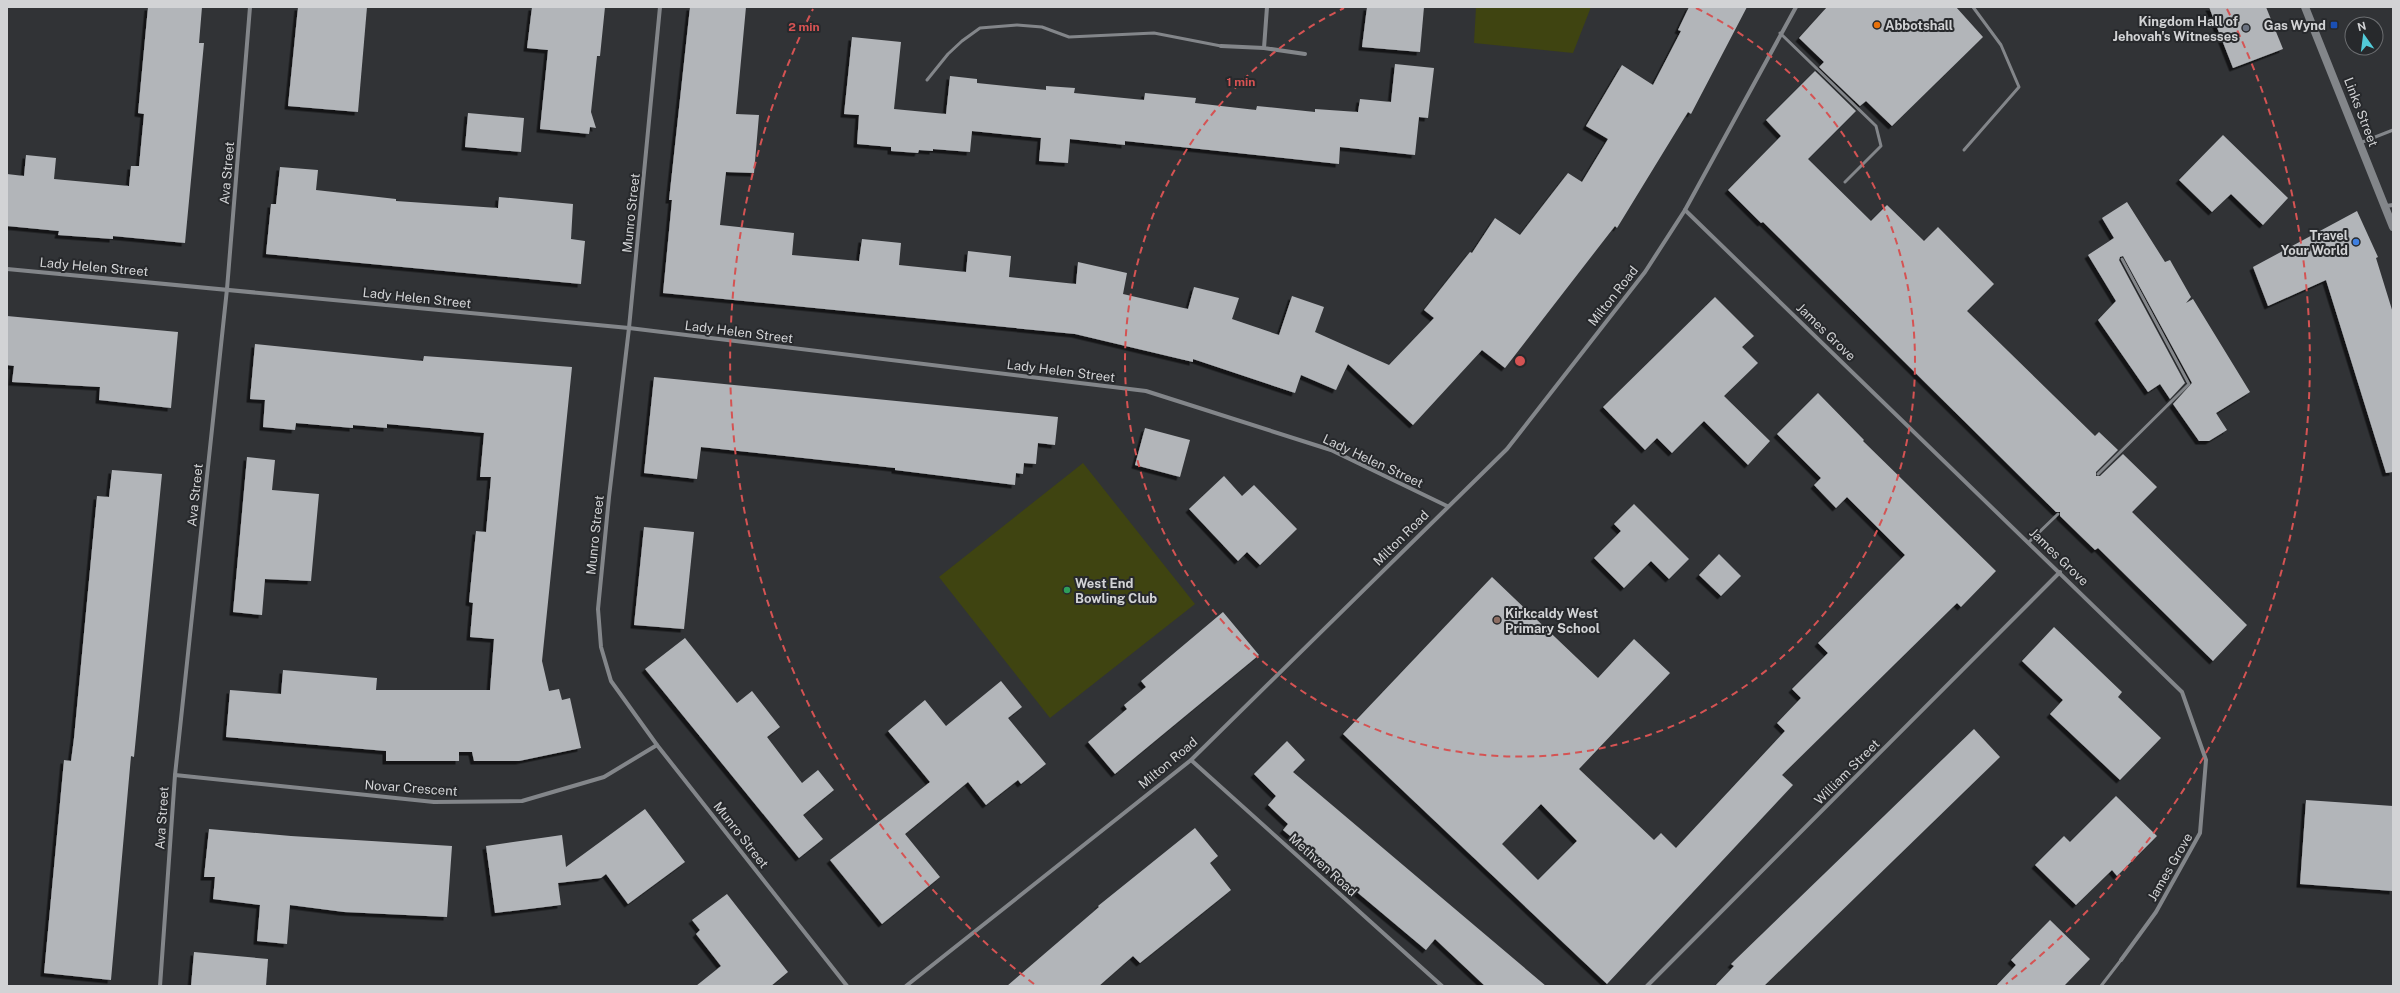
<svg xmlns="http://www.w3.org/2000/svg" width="2400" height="993" font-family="'Public Sans',sans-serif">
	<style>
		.green { fill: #3f4411 }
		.building { fill: #b2b5b9; fill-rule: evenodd; filter: url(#shadow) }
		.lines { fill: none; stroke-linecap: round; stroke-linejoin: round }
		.lane { stroke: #83868a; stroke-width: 3 }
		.street { stroke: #83868a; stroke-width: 4 }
		.secondary { stroke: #83868a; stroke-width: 8 }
		.ring { fill: none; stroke: #d55353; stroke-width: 2; stroke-dasharray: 7 5 }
		.food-dot { fill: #e8710a; stroke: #27292c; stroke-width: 1.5 }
		.transit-dot { fill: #1a4fb4; stroke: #27292c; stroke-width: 1.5 }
		.worship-dot { fill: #6b7280; stroke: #27292c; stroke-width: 1.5 }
		.shop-dot { fill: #3f7fe0; stroke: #27292c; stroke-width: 1.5 }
		.leisure-dot { fill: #2e9e5b; stroke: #27292c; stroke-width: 1.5 }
		.education-dot { fill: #8d6e63; stroke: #27292c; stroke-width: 1.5 }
		.labels { text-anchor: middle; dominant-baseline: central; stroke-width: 4; stroke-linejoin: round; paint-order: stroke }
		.poi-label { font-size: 13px; font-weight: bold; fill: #d2d3d5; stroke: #27292c; text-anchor: end }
		.street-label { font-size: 13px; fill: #d2d3d5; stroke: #27292c }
		.centre { fill: #d55353; stroke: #27292c; stroke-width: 2 }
		.ring-label { font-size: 12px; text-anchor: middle; font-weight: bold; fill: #d55353; stroke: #27292c; stroke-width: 4; stroke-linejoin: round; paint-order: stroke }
	</style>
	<defs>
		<filter id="shadow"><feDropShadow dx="-3.5" dy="3.5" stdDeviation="0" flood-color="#0009"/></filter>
	</defs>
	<rect width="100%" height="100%" fill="#313336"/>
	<!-- green -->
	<g class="green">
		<polygon points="1476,7 1591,7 1573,53 1474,43"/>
		<polygon points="1083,463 1195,604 1050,718 939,577"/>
	</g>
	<!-- building -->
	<g class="building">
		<polygon points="148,7 202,7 199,43 204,43 185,243 113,236 113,239 58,235 59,231 7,226 7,174 24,176 26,155 56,158 54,179 129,186 131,166 139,166 144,114 138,113"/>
		<polygon points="298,7 367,7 358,112 288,106"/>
		<polygon points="532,7 605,7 600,56 597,56 591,112 596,128 590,127 589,134 540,129 548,50 527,48"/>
		<polygon points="690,7 746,7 736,114 759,115 754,173 726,172 720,225 794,233 792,255 859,261 862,239 901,243 899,265 966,272 968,251 1011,256 1009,277 1076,284 1078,262 1127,273 1123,294 1188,309 1194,287 1239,298 1232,319 1279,335 1292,296 1324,307 1315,332 1389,365 1434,318 1424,310 1470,252 1472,253 1495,218 1520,235 1568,173 1582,182 1608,139 1586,126 1622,65 1653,85 1681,31 1678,30 1689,7 1747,7 1691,114 1688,112 1617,228 1615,226 1505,368 1482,350 1413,425 1348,364 1336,390 1301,375 1295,393 1193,359 1193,362 1075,334 663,293 672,200 669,200"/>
		<polygon points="1367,7 1424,7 1420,52 1362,47"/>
		<polygon points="1827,7 1956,7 1983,37 1892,126 1866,101 1860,106 1819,67 1824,62 1799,38"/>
		<polygon points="2209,7 2266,7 2283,49 2233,68"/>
		<polygon points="852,37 901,42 894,109 946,114 950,76 977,79 977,83 1046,90 1046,86 1075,88 1074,93 1144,100 1145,93 1196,98 1195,103 1256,110 1257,106 1315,112 1315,109 1358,112 1360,99 1391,102 1395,64 1434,68 1428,118 1419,117 1415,155 1340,147 1339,164 1125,141 1125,145 1070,139 1068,163 1039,161 1041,138 972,131 970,152 933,149 933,151 919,150 918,153 891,151 891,147 857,144 859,115 844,114"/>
		<polygon points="1815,71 1856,111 1808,159 1871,221 1887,205 1924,241 1938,227 1994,284 1967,311 2095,436 2099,432 2118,450 2096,472 2096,476 2100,476 2123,454 2157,487 2132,512 2247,625 2213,661 2098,548 2095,550 2060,516 2060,512 2056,512 1763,222 1761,223 1728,190 1781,136 1766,120"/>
		<polygon points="468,113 524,118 521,152 465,147"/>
		<polygon points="2223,135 2288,198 2263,225 2231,194 2212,212 2179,180"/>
		<polygon points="280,167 318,170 316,190 396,199 396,201 498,208 499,197 573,204 571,239 585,241 581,284 266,254 271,204 276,204"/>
		<polygon points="2127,202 2165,262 2170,260 2191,297 2186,303 2193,299 2250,392 2216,413 2227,430 2209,441 2199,441 2173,404 2192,383 2123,256 2120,257 2119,260 2185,383 2170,399 2160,384 2148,392 2098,320 2116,301 2088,255 2114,238 2102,218"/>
		<polygon points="2357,211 2378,257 2376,258 2393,313 2393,472 2386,473 2326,280 2268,306 2253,267"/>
		<polygon points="1715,297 1754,336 1742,347 1758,363 1724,396 1770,441 1748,465 1704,421 1672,453 1657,438 1645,450 1603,407"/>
		<polygon points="7,316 178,332 171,408 99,400 100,387 12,382 14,366 7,365"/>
		<polygon points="255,344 423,361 424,356 572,367 542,661 549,691 559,689 562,700 570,698 581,748 519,761 474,761 472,752 459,752 459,761 386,761 386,751 226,737 230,690 281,694 283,670 377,678 376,690 490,690 494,639 470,637 473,603 469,602 476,531 486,532 491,477 480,477 484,433 387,424 387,428 353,425 353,428 296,423 295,430 263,427 265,400 250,399"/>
		<polygon points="654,377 1058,417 1055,445 1038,443 1036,464 1024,463 1023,474 1016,473 1015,485 895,470 895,468 701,447 697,479 644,473"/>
		<path d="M1818 393 1864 440 1863 441 1996 571 1961 607 1957 603 1782 775 1793 785 1607 984 1343 734 1492 577 1598 678 1634 639 1670 673 1579 769 1654 840 1661 833 1676 848 1785 731 1777 723 1801 698 1792 689 1828 653 1818 643 1905 555 1847 497 1836 508 1814 485 1821 478 1777 434ZM1541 804 1577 841 1538 880 1502 844Z"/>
		<polygon points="1145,428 1190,440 1180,477 1135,465"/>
		<polygon points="247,457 275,460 272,490 319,494 311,581 265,579 262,615 233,612"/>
		<polygon points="112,470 162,474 134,757 131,756 111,980 44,973 64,760 71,761 74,738 97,496 109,497"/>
		<polygon points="1224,476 1242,496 1254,485 1297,529 1260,565 1247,552 1238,561 1189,509"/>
		<polygon points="1634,504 1689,559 1669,579 1651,561 1624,588 1594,558 1621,531 1614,524"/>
		<polygon points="644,527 694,532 684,629 634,625"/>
		<polygon points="1719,554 1741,576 1721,596 1699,575"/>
		<polygon points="1223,612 1259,655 1115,774 1088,742 1127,709 1124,705 1146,687 1141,681"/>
		<polygon points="2054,627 2122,692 2118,697 2161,738 2120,780 2050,714 2063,700 2022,661"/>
		<polygon points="685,638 737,703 752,691 780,727 767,737 802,783 818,770 834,790 803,815 823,839 799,858 645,669"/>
		<polygon points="1001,681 1022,707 1008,718 1046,764 1021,784 1018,780 986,805 968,782 905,834 940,877 882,924 830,860 930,782 888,731 925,700 946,726"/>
		<polygon points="1974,729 2000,757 1764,986 1715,986 1734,966 1731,964"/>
		<polygon points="1287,741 1305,760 1293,772 1546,986 1485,986 1435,939 1426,950 1283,830 1288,824 1268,805 1276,796 1254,774"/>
		<polygon points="2116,796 2157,836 2117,876 2112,870 2076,905 2035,865 2064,836 2070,842"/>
		<polygon points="2306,800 2393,806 2393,891 2300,884"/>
		<polygon points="645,809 685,862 628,904 606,874 601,878 558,883 561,905 495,913 486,846 562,835 566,867"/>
		<polygon points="1195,828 1218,856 1210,863 1231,890 1140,963 1133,956 1099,986 1007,986 1099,907 1098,906"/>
		<polygon points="209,829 291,836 452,846 447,917 344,912 290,905 287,944 257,941 260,905 213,899 215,877 204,877"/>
		<polygon points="727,894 788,972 771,986 696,986 721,966 696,934 700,930 692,920"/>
		<polygon points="2050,920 2090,959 2064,986 1996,986 2016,965 2011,960"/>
		<polygon points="194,952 268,959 266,986 191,986"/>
	</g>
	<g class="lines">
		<!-- lane -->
		<g class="lane">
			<polyline points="1780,33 1876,126 1881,146 1845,182"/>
			<polyline points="927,80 948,54 962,41 980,28 1017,25 1042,27 1069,37 1154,33 1221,46"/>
			<polyline points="2360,143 2393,130"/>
			<polyline points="1964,150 2019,87 2001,45 1973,7"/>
			<polyline points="2098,474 2189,384 2122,259"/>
			<polyline points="2029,542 2058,514"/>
			<polyline points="2101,986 2121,960"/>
		</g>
		<!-- street -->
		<g class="street">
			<polyline points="660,7 629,328 609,497 598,609 601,647 611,681 657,745 847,986"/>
			<polyline points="1267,7 1264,48 1305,54"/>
			<polyline points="1221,46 1264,48"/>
			<polyline points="2386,206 2393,205"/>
			<polyline points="1685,210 2182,692 2206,760 2200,833 2156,912 2121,960"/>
			<polyline points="7,269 629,328 1146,391 1331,450 1447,506"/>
			<polyline points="1191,760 1442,986"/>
			<polyline points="175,775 434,802 522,801 604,777 657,745"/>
			<polyline points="160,986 175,775 227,289 250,7"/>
			<polyline points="906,986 1191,760 1507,449 1645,272 1685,210 1796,7"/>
			<polyline points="1647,986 2060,572"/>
		</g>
		<!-- secondary -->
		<polyline class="secondary" points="2305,7 2393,227"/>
	</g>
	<!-- distance rings -->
	<g class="ring">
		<path d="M1696 8A395 395 0 1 1 1344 8"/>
		<path d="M1034 984A790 790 0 0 1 813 9M2227 9A790 790 0 0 1 2006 984"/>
	</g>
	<!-- markers -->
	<circle class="food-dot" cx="1877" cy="25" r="4"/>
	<rect class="transit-dot" x="2330" y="21" width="8" height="8" rx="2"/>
	<circle class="worship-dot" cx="2246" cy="28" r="4"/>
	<circle class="shop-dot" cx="2356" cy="242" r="4"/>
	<circle class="leisure-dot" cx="1067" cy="590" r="4"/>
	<circle class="education-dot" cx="1497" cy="620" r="4"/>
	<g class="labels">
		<!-- poi labels -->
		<g class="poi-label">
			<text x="2238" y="21">Kingdom Hall of<tspan x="2238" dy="15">Jehovah's Witnesses</tspan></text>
			<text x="1885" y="25" text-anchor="start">Abbotshall</text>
			<text x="2326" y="25">Gas Wynd</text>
			<text x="2348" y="235">Travel<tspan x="2348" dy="15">Your World</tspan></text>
			<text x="1075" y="583" text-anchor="start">West End<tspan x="1075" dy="15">Bowling Club</tspan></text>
			<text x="1505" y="613" text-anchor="start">Kirkcaldy West<tspan x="1505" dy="15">Primary School</tspan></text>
		</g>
		<!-- street labels -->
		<g class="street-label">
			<text transform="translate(2361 112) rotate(69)">Links Street</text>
			<text transform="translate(227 173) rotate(-85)">Ava Street</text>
			<text transform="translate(631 213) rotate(-84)">Munro Street</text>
			<text transform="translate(94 267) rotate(5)">Lady Helen Street</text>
			<text transform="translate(1613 296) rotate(-52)">Milton Road</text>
			<text transform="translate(417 298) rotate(6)">Lady Helen Street</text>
			<text transform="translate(739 332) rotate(7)">Lady Helen Street</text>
			<text transform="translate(1826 332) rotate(44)">James Grove</text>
			<text transform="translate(1061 371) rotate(7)">Lady Helen Street</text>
			<text transform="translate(1373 461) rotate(25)">Lady Helen Street</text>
			<text transform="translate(195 495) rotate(-84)">Ava Street</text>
			<text transform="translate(595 535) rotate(-84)">Munro Street</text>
			<text transform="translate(1401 538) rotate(-45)">Milton Road</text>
			<text transform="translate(2059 557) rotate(44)">James Grove</text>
			<text transform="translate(1168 763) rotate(-40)">Milton Road</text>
			<text transform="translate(1847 772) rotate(-45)">William Street</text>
			<text transform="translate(411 788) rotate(4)">Novar Crescent</text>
			<text transform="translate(162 818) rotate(-86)">Ava Street</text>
			<text transform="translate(741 835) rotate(52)">Munro Street</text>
			<text transform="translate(1323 865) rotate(42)">Methven Road</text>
			<text transform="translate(2170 867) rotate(-60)">James Grove</text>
		</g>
	</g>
	<circle cx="1520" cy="361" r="6" class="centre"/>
	<g class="ring-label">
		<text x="804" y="31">2 min</text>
		<text x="1241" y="86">1 min</text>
	</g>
	<!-- border -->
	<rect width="2400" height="993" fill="none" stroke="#d2d3d5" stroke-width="16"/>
	<!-- north arrow -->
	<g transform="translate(2364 36) rotate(346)"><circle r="19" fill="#27292c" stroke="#6b6d70"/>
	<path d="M0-3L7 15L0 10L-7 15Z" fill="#52cbd9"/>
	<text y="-6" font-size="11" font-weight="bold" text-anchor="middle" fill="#d2d3d5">N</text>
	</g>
</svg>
